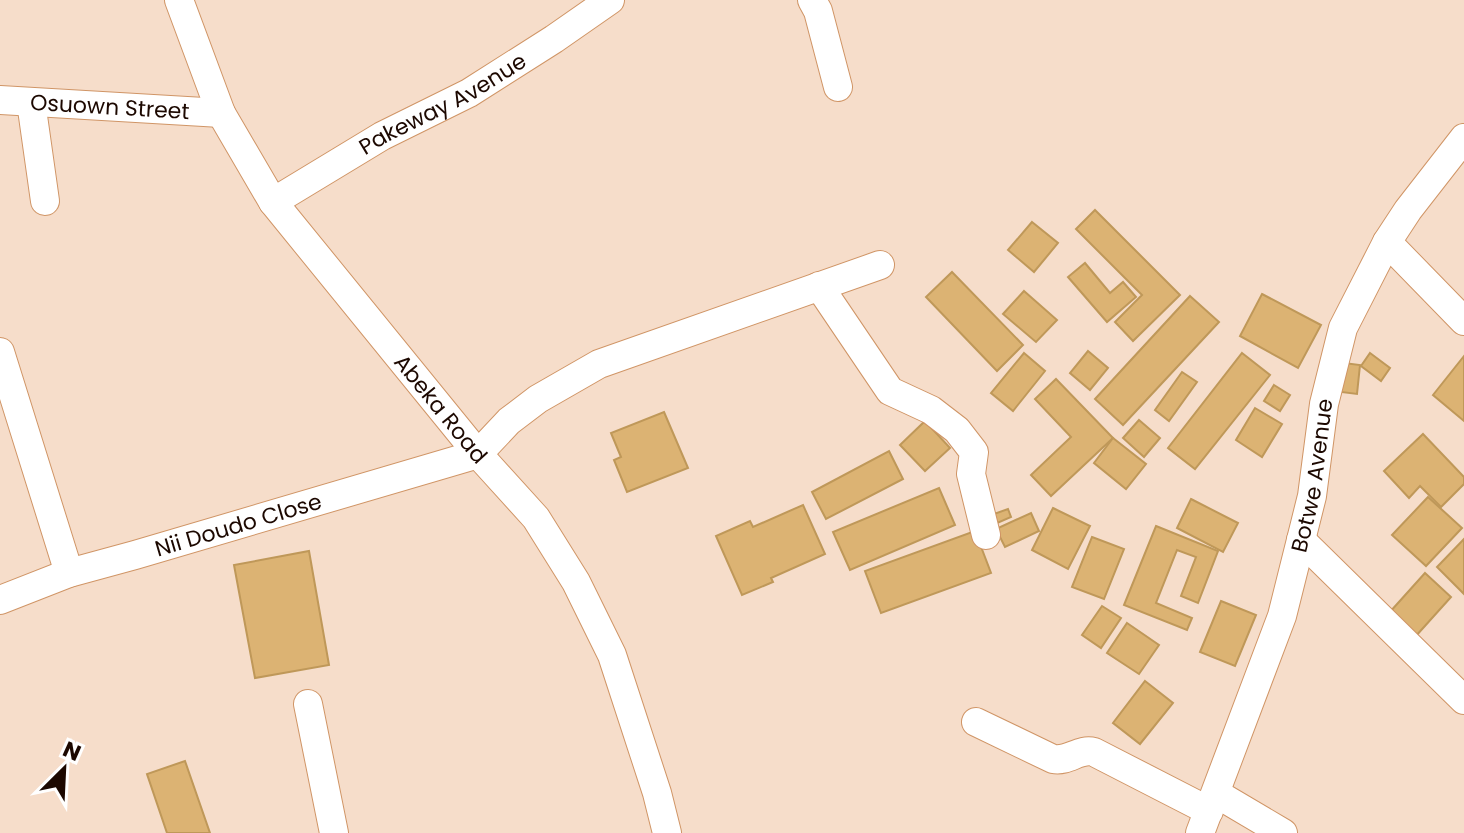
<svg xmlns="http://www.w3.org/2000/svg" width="1464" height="833" font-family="Poppins,sans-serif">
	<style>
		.building { fill: #dcb373; stroke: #bf9859; stroke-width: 2 }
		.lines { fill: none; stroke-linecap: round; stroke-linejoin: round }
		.minor-casing { stroke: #d09566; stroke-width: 30 }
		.minor { stroke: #fff; stroke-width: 28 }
		.labels { text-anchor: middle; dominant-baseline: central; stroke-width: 6; stroke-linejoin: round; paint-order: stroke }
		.street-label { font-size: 22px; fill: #1c0800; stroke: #fff }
	</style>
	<rect width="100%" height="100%" fill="#f6ddca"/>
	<!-- building -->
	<g class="building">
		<polygon points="1095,210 1180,295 1133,341 1115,322 1142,295 1076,229"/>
		<polygon points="1032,222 1058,243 1034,272 1008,250"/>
		<polygon points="1085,263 1110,293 1123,282 1136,297 1107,322 1068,277"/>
		<polygon points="952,272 1023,345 997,371 926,297"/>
		<polygon points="1024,291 1057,320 1036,342 1003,314"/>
		<polygon points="1262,294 1321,325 1298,368 1240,336"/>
		<polygon points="1190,296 1219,322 1123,425 1095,399"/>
		<polygon points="1088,351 1108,368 1090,390 1070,373"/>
		<polygon points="1024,353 1045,371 1013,411 991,393"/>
		<polygon points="1242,353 1270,375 1195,469 1168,448"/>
		<polygon points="1370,353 1390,368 1381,381 1361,366"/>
		<polygon points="1464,356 1464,421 1433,395"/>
		<polygon points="1344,363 1360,365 1357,394 1341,392"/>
		<polygon points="1182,372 1197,382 1169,421 1155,410"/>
		<polygon points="1056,379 1113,438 1051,496 1031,475 1071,437 1035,399"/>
		<polygon points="1274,385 1290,395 1280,411 1264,401"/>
		<polygon points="1255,408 1282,424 1262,457 1236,440"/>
		<polygon points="664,412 688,468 627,492 614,460 621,457 611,433"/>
		<polygon points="1139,420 1160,438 1144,457 1123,438"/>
		<polygon points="925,421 950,448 925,471 900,445"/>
		<polygon points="1423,434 1464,477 1464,484 1441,507 1420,486 1409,498 1384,471"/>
		<polygon points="1113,438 1146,464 1126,489 1094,463"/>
		<polygon points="889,451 903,479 826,519 812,492"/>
		<polygon points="939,488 955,525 850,570 833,532"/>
		<polygon points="1428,497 1462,528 1426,566 1392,535"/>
		<polygon points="1191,499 1238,523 1223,552 1177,528"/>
		<polygon points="803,505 825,554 771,578 773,582 742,595 716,536 750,521 753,527"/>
		<polygon points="1053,508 1090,526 1068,569 1032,550"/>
		<polygon points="1008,509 1011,517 995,524 991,515"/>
		<polygon points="1031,513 1039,531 1005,547 996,529"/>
		<polygon points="1156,526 1218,551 1198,603 1181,596 1196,557 1177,550 1156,603 1192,618 1187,630 1124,605"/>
		<polygon points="975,531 991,573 881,613 865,571"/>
		<polygon points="1092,537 1124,549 1104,599 1072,587"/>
		<polygon points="1464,539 1464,594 1437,567"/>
		<polygon points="309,551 329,665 255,678 234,565"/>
		<polygon points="1425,573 1451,597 1415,637 1389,613"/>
		<polygon points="1221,601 1256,615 1235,666 1200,652"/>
		<polygon points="1102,606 1121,618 1101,648 1082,635"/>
		<polygon points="1127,623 1159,645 1139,674 1107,653"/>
		<polygon points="1145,681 1173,703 1140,744 1113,723"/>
		<polygon points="185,761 210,833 167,833 147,774"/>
	</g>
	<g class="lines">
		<defs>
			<g id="minor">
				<path id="s1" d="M179 0 221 113 273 202 478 454 536 518 576 582 612 655 657 793 667 833"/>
				<polyline points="812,0 818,11 838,87"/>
				<path id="s2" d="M0 100 221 113"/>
				<polyline points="31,102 45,201"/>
				<path id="s3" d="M273 202 382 136 469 93 554 39 610 0"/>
				<polyline points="1387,242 1464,321"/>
				<polyline points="819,286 890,391 931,410 957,430 974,452 971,474 986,535"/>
				<polyline points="0,352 69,573"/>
				<polyline points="1301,540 1464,700"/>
				<path id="s4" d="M0 600 69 573 135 555 478 454 509 421 538 399 599 364 880 265"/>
				<polyline points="308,704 334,833"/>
				<path d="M976 722 1053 759C1069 762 1079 748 1094 752L1209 811"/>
				<polyline points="1217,794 1283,833"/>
				<path id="s5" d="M1200 833 1282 616 1312 496 1324 404 1343 328 1387 242 1408 210 1464 138"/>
			</g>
		</defs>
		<!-- minor casing -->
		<use href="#minor" class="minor-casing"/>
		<!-- minor -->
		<use href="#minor" class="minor"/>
	</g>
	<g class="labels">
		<!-- street labels -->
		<g class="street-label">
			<text stroke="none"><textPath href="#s3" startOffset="196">Pakeway Avenue</textPath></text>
			<text stroke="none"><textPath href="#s2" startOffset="110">Osuown Street</textPath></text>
			<text stroke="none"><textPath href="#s1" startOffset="490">Abeka Road</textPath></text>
			<text stroke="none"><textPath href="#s5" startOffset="376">Botwe Avenue</textPath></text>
			<text stroke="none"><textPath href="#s4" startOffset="250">Nii Doudo Close</textPath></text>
		</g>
	</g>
	<!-- north arrow -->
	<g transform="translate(64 769) rotate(24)" stroke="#ffffff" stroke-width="6" paint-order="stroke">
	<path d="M0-6L14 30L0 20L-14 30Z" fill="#1c0800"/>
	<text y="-12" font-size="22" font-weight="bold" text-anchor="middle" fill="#1c0800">N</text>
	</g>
</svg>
